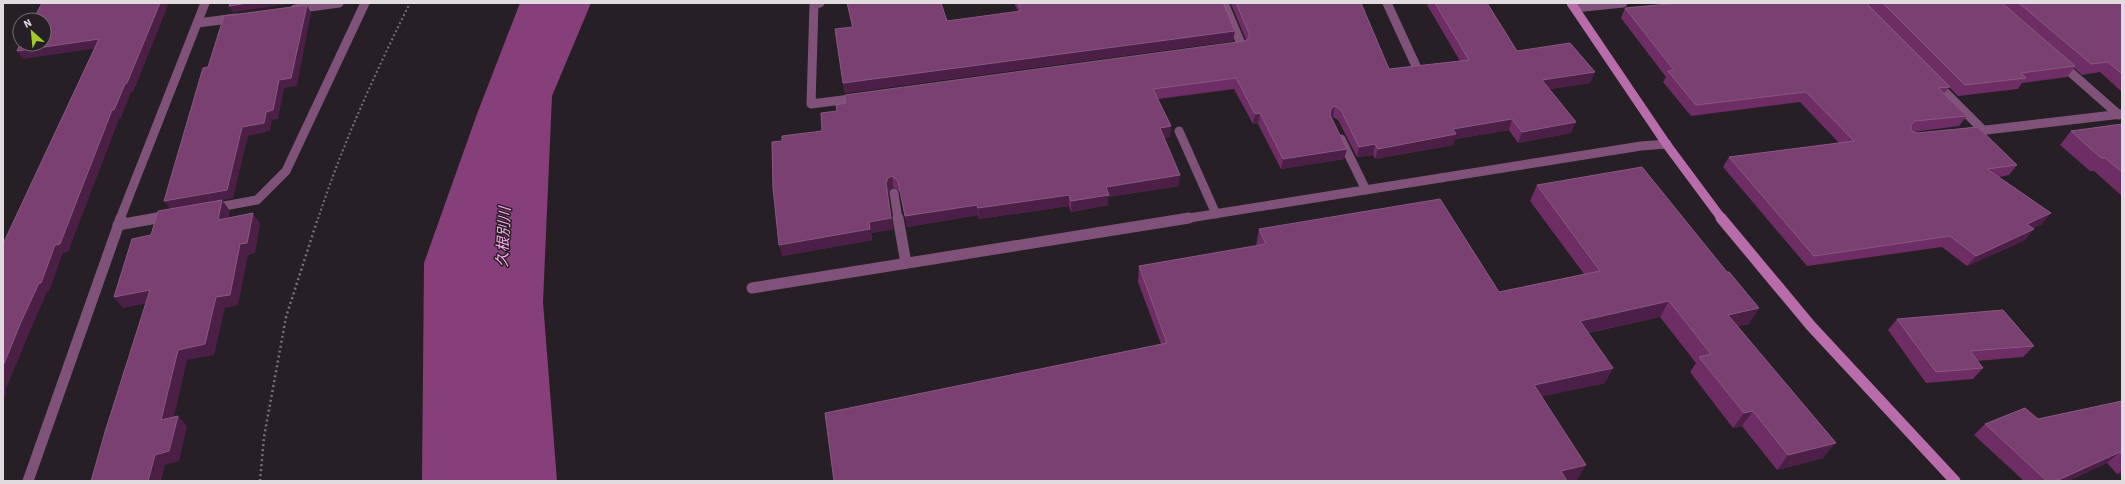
<svg xmlns="http://www.w3.org/2000/svg" width="2125" height="484" font-family="'Source Sans 3','Noto Sans JP',sans-serif">
	<style>
		.water { fill: #863f7b }
		.lines { fill: none; stroke-linecap: round; stroke-linejoin: round }
		.path-far1 { stroke: #777076; stroke-width: 2; stroke-dasharray: 2 2.5; stroke-linecap: butt }
		.path { stroke: #777076; stroke-width: 2.5; stroke-dasharray: 2 3; stroke-linecap: butt }
		.lane-far1 { stroke: #815279; stroke-width: 9 }
		.lane { stroke: #815279; stroke-width: 11 }
		.street-far1 { stroke: #815279; stroke-width: 9 }
		.street { stroke: #815279; stroke-width: 11 }
		.secondary-far1 { stroke: #b86cab; stroke-width: 9 }
		.secondary { stroke: #b86cab; stroke-width: 11 }
		.wall { fill: #6e2d65 }
		.shaded-wall { fill: #4c2046 }
		.building { fill: #7a4072; stroke: #8a5884 }
		.labels { text-anchor: middle; dominant-baseline: central; stroke-width: 3; stroke-linejoin: round; paint-order: stroke }
		.water-label { font-size: 15px; font-style: italic; fill: #f9aaeb; stroke: #271f26 }
	</style>
	<rect width="100%" height="100%" fill="#271f26"/>
	<!-- water -->
	<polygon class="water" points="520,3 591,3 552,96 543,302 557,481 422,481 424,263 477,114"/>
	<g class="lines">
		<!-- path-far1 -->
		<path class="path-far1" d="M318 219C342 145 375 73 410 3"/>
		<!-- path -->
		<polyline class="path" points="260,481 264,437 286,317 318,218"/>
		<!-- lane-far1 -->
		<g class="lane-far1">
			<polyline points="1387,3 1416,66"/>
			<polyline points="1179,131 1216,214"/>
			<polyline points="1341,139 1366,190"/>
			<polyline points="894,193 898,219"/>
		</g>
		<!-- lane -->
		<polyline class="lane" points="898,218 906,263"/>
		<!-- street-far1 -->
		<g class="street-far1">
			<polyline points="820,3 814,4 811,104 858,98"/>
			<polyline points="1224,3 1242,46 1235,47"/>
			<polyline points="1575,8 1623,3"/>
			<polyline points="295,9 339,3"/>
			<polyline points="198,23 236,18"/>
			<polyline points="2060,63 2119,115"/>
			<polyline points="1936,83 1983,130"/>
			<polyline points="1969,132 2122,114"/>
			<polyline points="213,208 257,200 286,171 365,3"/>
			<polyline points="120,219 205,3"/>
			<polyline points="151,219 170,216"/>
			<polyline points="1183,219 1641,146 1667,144"/>
		</g>
		<!-- street -->
		<g class="street">
			<polyline points="118,225 157,218"/>
			<polyline points="752,288 1189,218"/>
			<polyline points="28,481 121,218"/>
		</g>
		<!-- secondary-far1 -->
		<polyline class="secondary-far1" points="1571,3 1667,145 1722,219"/>
		<!-- secondary -->
		<polyline class="secondary" points="1721,218 1811,326 1955,481"/>
	</g>
	<!-- wall -->
	<g class="wall">
		<polygon points="847,3 941,3 947,21 1018,11 1014,3 1223,3 1235,31 1233,41 845,93 843,83 852,27"/>
		<polygon points="1231,3 1361,3 1389,69 1460,61 1427,5 1427,3 1487,3 1517,51 1590,83 1549,89 1571,133 1518,143 1509,130 1455,139 1453,145 1375,159 1373,155 1357,157 1338,120 1333,117 1331,118 1347,149 1344,159 1281,169 1258,124 1253,124 1234,89 1158,99 1170,137 1164,138 1179,186 1108,197 1108,205 1071,212 1069,206 979,219 978,215 907,227 900,192 893,187 890,189 888,194 893,229 871,233 872,240 782,256 782,141 822,131 837,111 846,103 1245,41 1246,40 1231,4"/>
		<polygon points="1673,3 2122,3 2122,92 2100,72 2082,75 2074,68 2067,77 2022,83 2018,89 1958,96 1949,87 1944,94 1967,116 1959,126 1913,132 1917,133 2017,165 2009,175 1999,177 2042,224 2033,228 2025,240 1967,266 1942,247 1807,266 1723,167 1729,157 1839,143 1800,102 1691,116 1663,82 1666,77 1621,18 1625,8 1672,4"/>
		<polygon points="2122,124 2122,196 2094,171 2090,171 2060,145 2071,131"/>
		<polygon points="1537,185 1749,324 1738,326 1823,458 1777,470 1742,426 1733,428 1690,372 1696,363 1660,317 1588,333 1605,383 1542,396 1577,480 1161,344 1138,282 1139,266 1256,246 1259,229 1499,292 1584,274 1530,201"/>
		<polygon points="1897,319 2034,346 2023,357 1977,361 1983,368 1973,379 1926,383 1888,330"/>
		<polygon points="2122,401 2122,473 2117,474 2107,463 2068,481 2024,481 1974,435 1985,424 2038,419"/>
	</g>
	<!-- shaded-wall -->
	<g class="shaded-wall">
		<polygon points="160,3 169,3 133,92 131,92 121,118 119,119 68,252 63,253 49,291 47,292 30,331 5,391 7,392 3,400 3,366 21,322 55,245 112,110 125,84"/>
		<polygon points="248,3 296,3 233,12 229,6"/>
		<polygon points="307,5 311,13 297,86 284,88 278,119 272,120 270,131 248,136 233,198 170,209 164,201 242,127 266,112"/>
		<polygon points="1235,31 1233,41 845,93 843,83"/>
		<polygon points="99,39 105,47 23,59 17,51"/>
		<polygon points="1595,72 1590,83 1538,91 1542,80"/>
		<polygon points="1335,106 1333,117 1328,119 1331,109"/>
		<polygon points="1260,113 1258,124 1253,124 1255,114"/>
		<polygon points="1512,119 1509,130 1455,139 1453,145 1375,159 1378,149 1453,129"/>
		<polygon points="1576,122 1571,133 1518,143 1522,132"/>
		<polygon points="1171,126 1170,137 1159,139 1160,128"/>
		<polygon points="1375,144 1373,155 1357,157 1359,147"/>
		<polygon points="1347,149 1344,159 1281,169 1283,159"/>
		<polygon points="1180,175 1179,186 1108,197 1108,205 1071,212 1071,201 1106,187"/>
		<polygon points="892,176 893,187 890,189 888,194 893,229 871,233 872,240 782,256 779,245 869,222 888,178"/>
		<polygon points="1069,195 1069,206 979,219 978,208"/>
		<polygon points="222,200 230,211 226,231 218,220"/>
		<polygon points="977,205 978,215 907,227 905,216"/>
		<polygon points="253,213 260,224 255,253 248,255 238,305 225,308 214,355 187,360 171,430 161,420 178,350 216,297 240,244"/>
		<polygon points="2051,213 2042,224 2018,235 2027,224"/>
		<polygon points="2034,229 2025,240 1967,266 1976,256"/>
		<polygon points="150,290 159,301 123,308 114,297"/>
		<polygon points="1669,301 1660,317 1572,336 1580,321"/>
		<polygon points="1759,308 1749,324 1719,330 1728,315"/>
		<polygon points="1613,368 1605,383 1527,400 1534,385"/>
		<polygon points="1753,411 1742,426 1733,428 1744,413"/>
		<polygon points="178,416 187,426 179,461 165,465 161,481 148,481 155,455"/>
		<polygon points="1836,443 1823,458 1777,470 1788,455"/>
		<polygon points="2120,452 2107,463 2068,481 2056,481"/>
		<polygon points="1586,465 1577,480 1573,481 1555,481 1561,471"/>
		<polygon points="2122,470 2122,473 2117,474"/>
	</g>
	<!-- building -->
	<g class="building">
		<polygon points="42,3 160,3 127,83 125,84 114,110 112,110 60,244 55,245 41,283 39,283 21,322 3,366 3,244 99,39 17,51 20,44 44,44 44,20 33,20"/>
		<polygon points="230,3 248,3 229,6"/>
		<polygon points="847,3 941,3 947,21 1021,11 1018,3 1223,3 1235,31 843,83 835,29 853,27"/>
		<polygon points="1236,3 1361,3 1389,69 1469,60 1435,3 1487,3 1517,51 1570,43 1595,72 1542,80 1576,122 1522,132 1512,119 1453,129 1456,134 1378,149 1375,144 1359,147 1341,110 1335,106 1331,109 1330,115 1347,149 1283,159 1260,113 1255,114 1236,78 1153,89 1171,126 1160,128 1180,175 1106,187 1109,195 1071,201 1069,195 978,208 977,205 905,216 898,181 892,176 888,178 886,183 891,218 869,222 870,229 779,245 773,188 772,142 782,141 782,136 822,131 821,113 837,111 836,105 846,103 845,95 1245,41 1249,38 1249,33"/>
		<polygon points="1679,3 1866,3 1950,87 1938,88 1967,116 1915,121 1911,125 1911,131 1917,133 1978,127 2017,165 1987,169 2051,213 2027,224 2034,229 1976,256 1950,236 1814,256 1729,157 1854,141 1806,92 1696,105 1668,71 1674,70 1625,8"/>
		<polygon points="1883,3 2002,3 2075,66 2021,73 2026,78 1965,85"/>
		<polygon points="2019,3 2122,3 2122,74 2108,62 2091,64"/>
		<polygon points="307,5 291,78 279,80 273,110 266,112 264,123 242,127 227,190 164,201 203,68 208,67 224,16"/>
		<polygon points="2122,124 2122,172 2105,158 2101,158 2071,131"/>
		<polygon points="1642,167 1727,272 1729,272 1759,308 1728,315 1836,443 1788,455 1753,411 1744,413 1699,357 1711,354 1669,301 1580,321 1613,368 1534,385 1586,465 1561,471 1567,481 834,481 825,413 1167,343 1139,266 1266,244 1259,229 1440,199 1499,292 1600,271 1537,185"/>
		<polygon points="222,200 218,220 253,213 247,243 240,244 230,295 216,297 205,344 178,350 161,420 178,416 169,451 155,455 148,481 91,481 105,432 150,290 114,297 132,239 151,235 158,211"/>
		<polygon points="2003,310 2034,346 1970,351 1983,368 1936,372 1897,319"/>
		<polygon points="2122,401 2122,455 2120,452 2056,481 2047,481 1985,424 2025,408 2038,419"/>
	</g>
	<g class="labels">
		<!-- water labels -->
		<g class="water-label">
			<text transform="translate(504 237) rotate(-87)">久根別川</text>
		</g>
	</g>
	<!-- border -->
	<rect width="2125" height="484" fill="none" stroke="#e1dbe0" stroke-width="8"/>
	<!-- north arrow -->
	<g transform="translate(32 32) rotate(333)"><circle r="19" fill="#271f26" stroke="#716a70"/>
	<path d="M0-3L7 15L0 10L-7 15Z" fill="#a2c929"/>
	<text y="-6" font-size="11" font-weight="bold" text-anchor="middle" fill="#e1dbe0">N</text>
	</g>
</svg>
